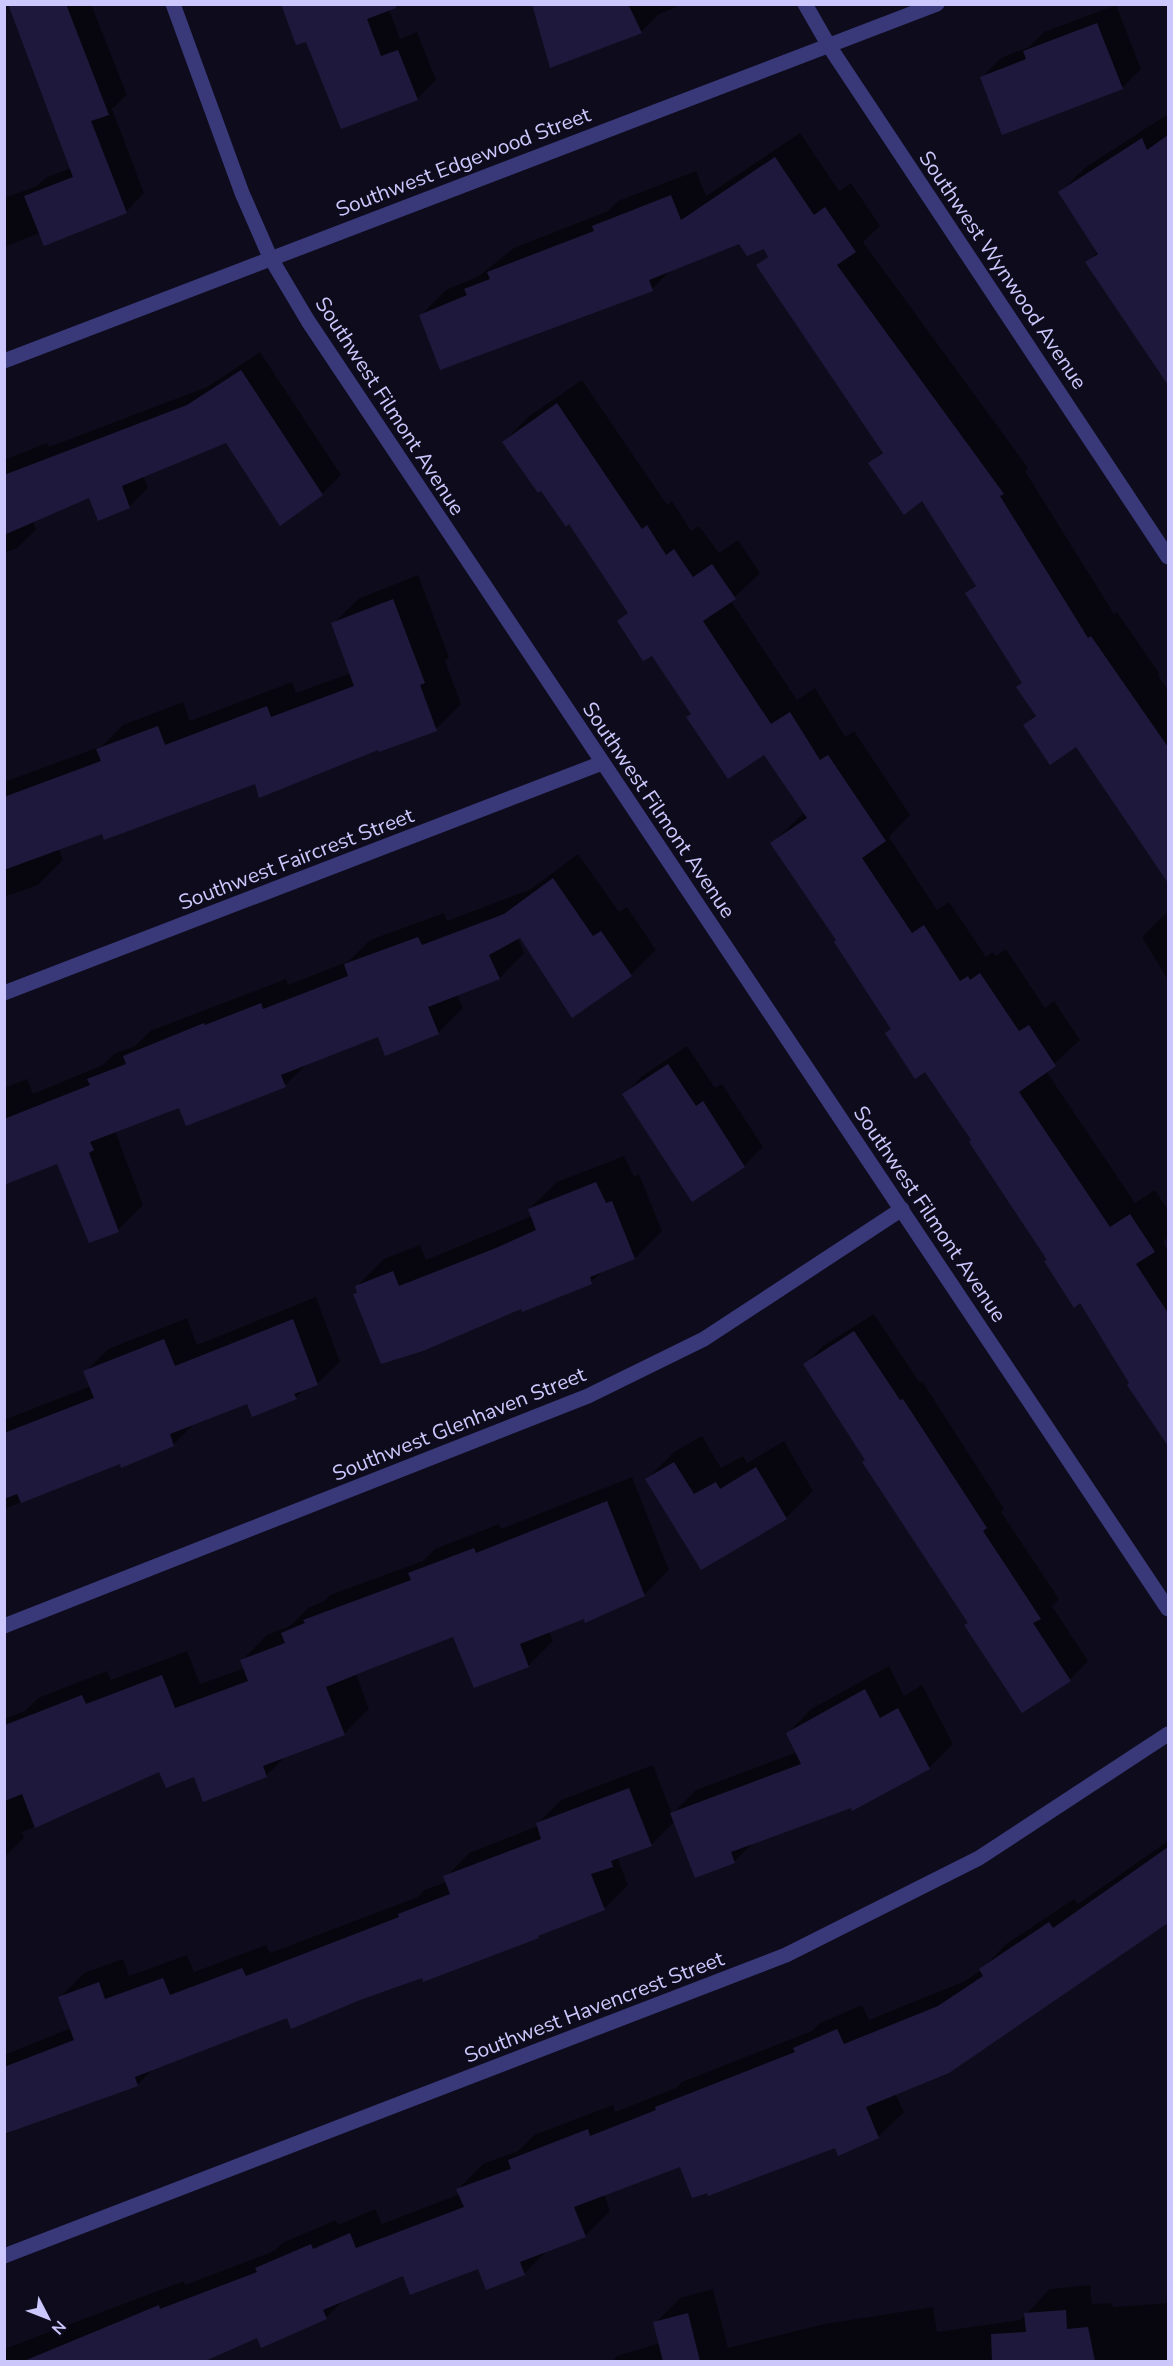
<svg xmlns="http://www.w3.org/2000/svg" width="1173" height="2366" font-family="'Nunito Sans',sans-serif">
	<style>
		.shadow { fill: #0007 }
		.building { fill: #1e193c }
		.lines { fill: none; stroke-linecap: round; stroke-linejoin: round }
		.street { stroke: #393879; stroke-width: 15 }
		.labels { text-anchor: middle; dominant-baseline: central; stroke-width: 5; stroke-linejoin: round; paint-order: stroke }
		.street-label { font-size: 21px; fill: #ccc8fd; stroke: #0e0c1c }
	</style>
	<rect width="100%" height="100%" fill="#0e0c1c"/>
	<!-- shadow -->
	<g class="shadow">
		<polygon points="8,4 91,4 127,95 112,109 144,193 126,212 40,233 4,247 4,198 37,186 45,178 71,168"/>
		<polygon points="387,4 400,39 417,32 436,80 417,99 307,40"/>
		<polygon points="544,4 682,4 658,15 641,32"/>
		<polygon points="1116,5 1141,69 1122,88 982,77 1001,58 1029,47 1044,32"/>
		<polygon points="1168,114 1168,371 1087,263 1098,251 1060,192 1086,167"/>
		<polygon points="800,133 839,191 851,183 880,226 863,242 1028,468 1025,471 1114,614 1117,612 1159,673 1158,675 1168,691 1168,881 1076,745 1025,725 1036,714 1018,687 1023,682 967,594 977,583 922,499 870,463 883,451 758,266 769,255 765,247 740,242 672,269 652,289 440,369 421,315 446,290 479,276 514,248 608,211 618,201 696,171 706,196"/>
		<polygon points="260,352 341,475 322,494 227,441 143,476 148,488 129,507 90,496 33,521 36,530 17,548 4,553 4,460 47,443 49,447 207,387"/>
		<polygon points="582,380 667,505 672,501 691,531 699,526 719,553 738,540 760,573 731,601 797,700 815,688 845,737 854,731 910,815 889,837 937,910 949,902 986,957 993,952 996,956 1006,949 1045,1008 1054,1001 1080,1040 1046,1071 1135,1203 1155,1190 1168,1210 1168,1237 1163,1242 1168,1251 1168,1442 1081,1301 1049,1259 925,1070 887,1033 892,1028 838,939 772,843 805,812 765,753 692,713 652,654 619,622 629,611 570,522 504,442 528,417"/>
		<polygon points="418,575 449,657 445,661 461,704 436,729 256,782 59,848 63,860 38,885 4,897 4,782 102,746 123,725 183,702 190,721 292,682 296,693 351,673 333,624 358,599"/>
		<polygon points="578,854 619,912 627,907 656,950 631,975 520,936 517,937 524,953 500,978 457,994 463,1008 438,1033 378,1035 308,1063 285,1085 180,1106 115,1131 143,1205 118,1230 58,1162 4,1183 4,1088 27,1079 33,1094 103,1065 114,1054 135,1046 150,1031 286,979 288,985 349,961 370,940 444,913 447,921 531,889"/>
		<polygon points="1168,911 1168,980 1142,937"/>
		<polygon points="687,1046 715,1088 722,1084 763,1147 744,1166 692,1200 624,1095 642,1076"/>
		<polygon points="624,1156 634,1177 639,1174 662,1231 635,1258 604,1270 591,1282 521,1307 355,1295 358,1292 356,1287 384,1259 420,1245 426,1260 532,1216 529,1209 557,1182"/>
		<polygon points="316,1297 340,1362 317,1384 305,1388 296,1398 248,1402 195,1423 173,1445 120,1462 4,1509 4,1420 91,1386 85,1372 108,1349 187,1318 197,1345"/>
		<polygon points="874,1314 920,1383 922,1381 1004,1509 1001,1512 1059,1599 1052,1606 1088,1661 1070,1680 969,1622 805,1365 823,1346"/>
		<polygon points="702,1436 721,1468 743,1456 747,1463 784,1441 813,1491 786,1518 701,1568 647,1479 674,1452"/>
		<polygon points="632,1477 669,1570 644,1595 549,1631 553,1641 528,1666 454,1635 356,1674 369,1709 344,1734 287,1755 266,1776 195,1775 160,1770 74,1811 22,1832 24,1838 4,1858 4,1719 25,1711 38,1698 107,1671 111,1680 187,1651 200,1684 245,1668 242,1660 267,1635 290,1626 308,1608 324,1601 330,1595 423,1561 435,1549 499,1524 501,1529"/>
		<polygon points="889,1666 904,1696 922,1685 953,1744 929,1768 853,1809 851,1806 754,1842 734,1862 675,1821 651,1845 618,1859 628,1885 604,1909 543,1933 538,1937 423,1976 288,2016 154,2068 137,2085 16,2128 4,2137 4,2055 71,2028 60,1997 84,1973 123,1959 129,1976 187,1955 194,1972 266,1945 270,1953 418,1897 424,1890 447,1882 445,1877 469,1853 538,1826 537,1824 561,1800 653,1765 672,1814 696,1790 797,1752 788,1733 811,1709"/>
		<polygon points="1168,1841 1168,1922 948,2071 895,2093 904,2112 878,2137 835,2147 681,2165 604,2194 610,2211 585,2236 548,2250 524,2274 479,2267 404,2274 344,2300 326,2318 262,2346 258,2336 202,2362 4,2362 4,2349 184,2281 185,2285 274,2251 282,2243 336,2220 338,2225 375,2209 382,2224 460,2194 458,2189 483,2164 518,2151 534,2135 613,2105 615,2112 676,2088 682,2082 812,2031 820,2023 862,2005 869,2020 965,1981 981,1970 1006,1944 1074,1899 1078,1904"/>
		<polygon points="1090,2285 1092,2304 1112,2303 1113,2307 1168,2303 1168,2362 612,2362 617,2356 660,2343 655,2323 680,2298 713,2289 728,2348 824,2324 933,2307 937,2332 1020,2320 1050,2289"/>
	</g>
	<!-- building -->
	<g class="building">
		<polygon points="8,4 66,4 109,115 91,121 127,213 44,246 24,196 73,177"/>
		<polygon points="281,4 395,4 396,8 367,19 381,56 398,50 418,100 341,129 306,42 296,45"/>
		<polygon points="532,4 628,4 642,33 550,68"/>
		<polygon points="1097,23 1123,89 1002,135 980,77 1026,59 1023,51"/>
		<polygon points="1168,135 1168,385 1085,262 1098,254 1058,192 1142,138 1147,150"/>
		<polygon points="775,157 814,215 825,207 856,252 837,265 1004,494 1000,496 1088,638 1091,636 1168,747 1168,883 1076,747 1050,765 1023,725 1036,716 1016,687 1022,683 965,593 976,586 922,501 904,515 868,463 883,453 756,265 768,257 764,249 747,256 739,244 649,280 653,291 440,370 419,315 467,295 464,289 490,279 487,272 594,231 592,226 671,195 681,220"/>
		<polygon points="241,370 323,495 280,526 226,443 122,486 130,508 98,521 89,498 4,535 4,475 187,405"/>
		<polygon points="557,403 642,529 647,525 666,555 674,549 693,577 712,564 736,599 703,621 771,724 790,712 820,760 828,755 886,841 862,858 912,933 924,925 960,981 968,976 970,980 980,973 1019,1031 1029,1025 1056,1066 1019,1092 1110,1227 1130,1214 1155,1252 1136,1264 1168,1313 1168,1446 1127,1385 1129,1383 1080,1303 1074,1308 1044,1261 1047,1260 969,1142 971,1140 925,1072 915,1079 885,1033 891,1029 834,942 836,940 770,843 807,818 764,755 728,779 686,717 691,714 652,656 643,661 617,621 628,613 569,524 566,527 541,491 538,493 502,442"/>
		<polygon points="393,599 425,683 420,685 437,731 379,752 378,750 259,798 255,784 104,840 102,834 4,870 4,797 101,761 96,749 158,726 165,745 267,706 271,717 354,686 331,623"/>
		<polygon points="553,878 593,936 601,931 632,976 572,1018 520,938 489,955 500,979 428,1007 439,1034 385,1056 378,1037 281,1075 286,1087 186,1126 179,1108 90,1142 94,1150 89,1153 119,1232 89,1243 57,1164 4,1185 4,1119 90,1085 87,1079 126,1064 123,1056 204,1023 205,1025 261,1003 263,1009 348,976 344,964 418,937 422,945 504,914"/>
		<polygon points="668,1064 696,1106 703,1101 745,1167 692,1202 622,1094"/>
		<polygon points="596,1182 606,1203 612,1201 635,1259 590,1277 592,1284 522,1312 521,1309 423,1351 381,1364 353,1294 357,1293 355,1286 393,1271 399,1286 496,1248 536,1230 528,1209"/>
		<polygon points="293,1319 318,1385 294,1394 297,1399 252,1417 247,1404 170,1434 174,1446 121,1468 120,1464 21,1503 17,1494 4,1499 4,1433 94,1398 83,1371 164,1339 175,1366"/>
		<polygon points="854,1331 900,1400 903,1399 987,1528 983,1531 1041,1619 1033,1623 1071,1681 1022,1713 964,1625 968,1623 862,1462 865,1460 803,1364"/>
		<polygon points="674,1462 694,1494 716,1482 720,1489 756,1467 787,1519 701,1570 645,1479"/>
		<polygon points="607,1501 645,1596 585,1623 584,1619 520,1644 529,1667 474,1688 453,1637 370,1669 326,1687 345,1735 263,1766 267,1777 203,1802 194,1777 166,1788 159,1772 35,1828 22,1794 5,1801 5,1725 82,1695 86,1704 162,1675 175,1708 248,1681 240,1660 285,1643 281,1633 305,1623 303,1620 411,1580 408,1573 474,1548 476,1553"/>
		<polygon points="865,1689 880,1718 898,1708 930,1769 852,1811 851,1808 731,1852 735,1863 695,1878 670,1813 801,1764 786,1733"/>
		<polygon points="629,1788 652,1846 611,1861 613,1867 591,1874 605,1910 538,1936 539,1938 423,1982 422,1978 360,2000 291,2029 287,2018 135,2077 138,2086 4,2134 4,2067 74,2040 58,1997 99,1982 105,1999 163,1978 170,1995 242,1968 246,1976 399,1917 398,1914 450,1894 443,1876 541,1839 536,1823"/>
		<polygon points="1168,1847 1168,1923 949,2073 866,2107 879,2138 838,2156 835,2148 708,2196 707,2193 692,2198 680,2167 574,2207 586,2237 520,2262 525,2275 486,2290 478,2269 410,2295 403,2276 323,2310 327,2319 261,2348 257,2338 205,2361 24,2361 159,2305 160,2309 257,2272 255,2268 311,2244 313,2249 350,2233 356,2248 464,2207 456,2189 511,2169 508,2160 588,2129 590,2136 656,2110 655,2107 795,2052 793,2048 837,2029 844,2044 938,2006 983,1976 979,1969 1049,1922 1053,1928"/>
		<polygon points="1066,2310 1067,2329 1088,2327 1095,2361 992,2361 991,2334 1026,2332 1024,2313"/>
		<polygon points="688,2313 700,2361 663,2361 653,2322"/>
	</g>
	<g class="lines">
		<!-- street -->
		<g class="street">
			<polyline points="173,4 242,193 270,257 308,321 1168,1609"/>
			<polyline points="805,4 829,46 1168,557"/>
			<polyline points="4,361 937,4"/>
			<polyline points="4,993 602,763"/>
			<polyline points="4,1626 588,1396 704,1339 902,1209"/>
			<polyline points="4,2256 786,1955 979,1858 1168,1734"/>
		</g>
	</g>
	<g class="labels">
		<!-- street labels -->
		<g class="street-label">
			<text transform="translate(463 162) rotate(-21)">Southwest Edgewood Street</text>
			<text transform="translate(1003 270) rotate(56)">Southwest Wynwood Avenue</text>
			<text transform="translate(390 406) rotate(57)">Southwest Filmont Avenue</text>
			<text transform="translate(659 810) rotate(56)">Southwest Filmont Avenue</text>
			<text transform="translate(296 859) rotate(-21)">Southwest Faircrest Street</text>
			<text transform="translate(930 1214) rotate(56)">Southwest Filmont Avenue</text>
			<text transform="translate(459 1424) rotate(-22)">Southwest Glenhaven Street</text>
			<text transform="translate(594 2007) rotate(-21)">Southwest Havencrest Street</text>
		</g>
	</g>
	<!-- border -->
	<rect width="1173" height="2366" fill="none" stroke="#ccc8fd" stroke-width="12"/>
	<!-- north arrow -->
	<g transform="translate(48 2318) rotate(132)" stroke="#0e0c1c" stroke-width="4.5" paint-order="stroke">
	<path d="M0-4.5L10 22L0 15L-10 22Z" fill="#ccc8fd"/>
	<text y="-9" font-size="16" font-weight="bold" text-anchor="middle" fill="#ccc8fd">N</text>
	</g>
</svg>
